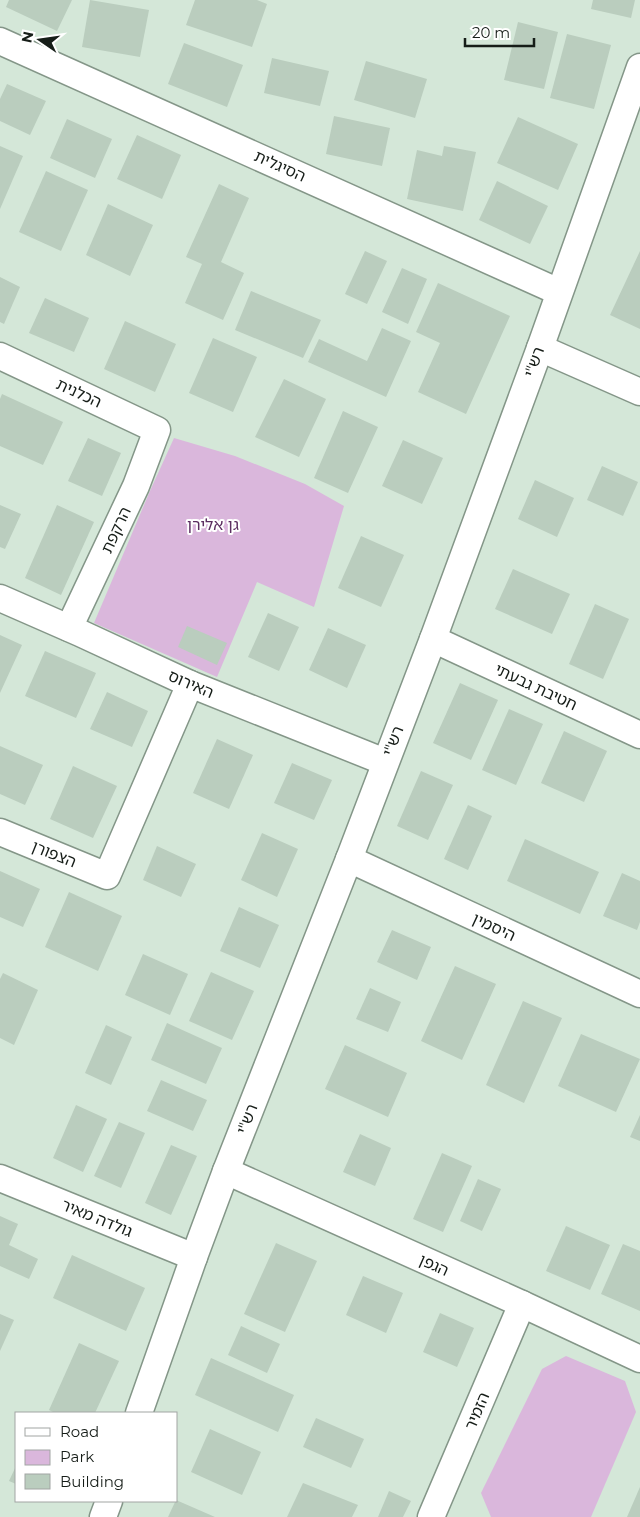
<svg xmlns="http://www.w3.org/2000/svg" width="640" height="1517" font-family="Montserrat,'Noto Sans Hebrew',sans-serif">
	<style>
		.green { fill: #dab7dc }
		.building { fill: #bacdbe }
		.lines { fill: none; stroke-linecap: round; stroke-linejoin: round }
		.minor-casing { stroke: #849688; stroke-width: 29 }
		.minor { stroke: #fff; stroke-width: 26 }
		.labels { text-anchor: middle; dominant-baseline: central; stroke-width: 4; stroke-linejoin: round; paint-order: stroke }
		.street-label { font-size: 16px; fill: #161d18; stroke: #fff }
		.park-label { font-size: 16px; fill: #5c2e61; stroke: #fff }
	</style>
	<rect width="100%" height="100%" fill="#d4e7d8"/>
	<!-- green -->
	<g class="green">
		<polygon points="174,438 235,456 305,484 344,506 314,607 257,582 217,677 94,623 150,491"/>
		<polygon points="566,1356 625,1381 636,1412 591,1517 491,1517 481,1493 542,1369"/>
	</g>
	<!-- building -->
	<g class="building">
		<polygon points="9,0 72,0 57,31 6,7"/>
		<polygon points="90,0 149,10 140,57 82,47"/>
		<polygon points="195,0 257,0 267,4 252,47 186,25"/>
		<polygon points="593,0 635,0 631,18 591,9"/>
		<polygon points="518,22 558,32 544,89 504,80"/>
		<polygon points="567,34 611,45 594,109 550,98"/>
		<polygon points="184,43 243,65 227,107 168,84"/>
		<polygon points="272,58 329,71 320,106 264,93"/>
		<polygon points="366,61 427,79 415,118 354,100"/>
		<polygon points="7,84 46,101 30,135 0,121 0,99"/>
		<polygon points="334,116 390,128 382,166 326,154"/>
		<polygon points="518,117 578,144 558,190 497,163"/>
		<polygon points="67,119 112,139 95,178 50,158"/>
		<polygon points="137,135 181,155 162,199 117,179"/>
		<polygon points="0,146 23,156 0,209"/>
		<polygon points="444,146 476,152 463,211 407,199 417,150 442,156"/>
		<polygon points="46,171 88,190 61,251 19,232"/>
		<polygon points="497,181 548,206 530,244 479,220"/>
		<polygon points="219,184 249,198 221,262 244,273 223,320 185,303 202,264 186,257"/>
		<polygon points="108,204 153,225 130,276 86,255"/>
		<polygon points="365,251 387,261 367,304 345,294"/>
		<polygon points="640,251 640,329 610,315"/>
		<polygon points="402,268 427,279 408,324 382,312"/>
		<polygon points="0,277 20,287 4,324 0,322"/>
		<polygon points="438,283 510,316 466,414 418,392 440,343 416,332"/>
		<polygon points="251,291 321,320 303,358 235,330"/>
		<polygon points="45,298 89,318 74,352 29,333"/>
		<polygon points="125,321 176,344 155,392 104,369"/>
		<polygon points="382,328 411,341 386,397 308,362 319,339 367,361"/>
		<polygon points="213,338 257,357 233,412 189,393"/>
		<polygon points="284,379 326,399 299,457 255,437"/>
		<polygon points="2,394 63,422 43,465 0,446 0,399"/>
		<polygon points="343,411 378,427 348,493 314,478"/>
		<polygon points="88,438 121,453 102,496 68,481"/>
		<polygon points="403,440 443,458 422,504 382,486"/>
		<polygon points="602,466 638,482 623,516 587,500"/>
		<polygon points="535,480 574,498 557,537 518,519"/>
		<polygon points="0,505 21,514 5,549 0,547"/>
		<polygon points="57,505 94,522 61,595 25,578"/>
		<polygon points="361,536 404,555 381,607 338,588"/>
		<polygon points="513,569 570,594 552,634 495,609"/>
		<polygon points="595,604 629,619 603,679 569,664"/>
		<polygon points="268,613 299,627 279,671 248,657"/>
		<polygon points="187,626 227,643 217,665 178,647"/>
		<polygon points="328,628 366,645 347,688 309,670"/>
		<polygon points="0,635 22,645 0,693"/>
		<polygon points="45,651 96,673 76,718 25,696"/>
		<polygon points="460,683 498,700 471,760 433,743"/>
		<polygon points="107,692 148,711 132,747 90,729"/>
		<polygon points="509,709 543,724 516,785 482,770"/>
		<polygon points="564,731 607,751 584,802 541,783"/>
		<polygon points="217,739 253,755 229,809 193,793"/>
		<polygon points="0,746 43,765 25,805 0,794"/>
		<polygon points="292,763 332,780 314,820 274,803"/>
		<polygon points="73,766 117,786 93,838 50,819"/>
		<polygon points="421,771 453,785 428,840 397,826"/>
		<polygon points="468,805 492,816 468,870 444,859"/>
		<polygon points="262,833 298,849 277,897 241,880"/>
		<polygon points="525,839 599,872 580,914 507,881"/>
		<polygon points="157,846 196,864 181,897 143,880"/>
		<polygon points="0,871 40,889 23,927 0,917"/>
		<polygon points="622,873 640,881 640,922 637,930 603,916"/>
		<polygon points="69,892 122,916 98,971 45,947"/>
		<polygon points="239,907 279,925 260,968 220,951"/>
		<polygon points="392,930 431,947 417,980 377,962"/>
		<polygon points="143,954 188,974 170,1015 125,995"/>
		<polygon points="455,966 496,984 462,1060 421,1041"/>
		<polygon points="211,972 254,991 232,1040 189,1021"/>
		<polygon points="3,973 38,990 14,1045 0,1038 0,979"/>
		<polygon points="370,988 401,1002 388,1032 356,1019"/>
		<polygon points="523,1001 562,1018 524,1103 486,1085"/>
		<polygon points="167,1023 222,1048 206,1084 151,1060"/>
		<polygon points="106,1025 132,1037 111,1085 85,1073"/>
		<polygon points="581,1034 640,1059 616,1112 558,1086"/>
		<polygon points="345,1045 407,1073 388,1117 325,1089"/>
		<polygon points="161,1080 207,1100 193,1131 147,1111"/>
		<polygon points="76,1105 107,1119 83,1172 53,1158"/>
		<polygon points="640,1115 640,1141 630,1137"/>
		<polygon points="119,1122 145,1133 121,1188 94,1176"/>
		<polygon points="360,1134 391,1148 375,1186 343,1172"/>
		<polygon points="171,1145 197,1156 171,1215 145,1203"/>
		<polygon points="442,1153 472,1166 443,1232 413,1219"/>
		<polygon points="478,1179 501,1189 482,1231 460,1221"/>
		<polygon points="0,1216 18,1224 9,1245 38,1259 29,1279 0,1266"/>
		<polygon points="566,1226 610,1245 590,1290 546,1271"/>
		<polygon points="276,1243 317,1261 285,1332 244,1314"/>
		<polygon points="623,1244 640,1251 640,1311 601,1294"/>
		<polygon points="72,1255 145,1288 126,1331 53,1298"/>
		<polygon points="363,1276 403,1293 386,1333 346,1315"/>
		<polygon points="440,1313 474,1328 457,1367 423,1352"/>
		<polygon points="0,1314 14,1320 0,1351"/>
		<polygon points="241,1326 280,1344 267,1373 228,1355"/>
		<polygon points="79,1343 119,1361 95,1413 55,1413 49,1410"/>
		<polygon points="211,1358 294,1395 278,1432 195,1395"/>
		<polygon points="316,1418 364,1439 351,1468 303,1447"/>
		<polygon points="210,1429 261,1452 242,1495 191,1472"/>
		<polygon points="16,1466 16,1484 9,1481"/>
		<polygon points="303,1483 358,1505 352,1517 287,1517"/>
		<polygon points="640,1487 640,1517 627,1517"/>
		<polygon points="389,1491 411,1501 403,1517 378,1517"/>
		<polygon points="176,1500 215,1517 168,1517"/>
	</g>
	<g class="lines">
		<defs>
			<g id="minor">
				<polyline points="0,41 559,292"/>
				<polyline points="540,348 640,392"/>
				<polyline points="0,356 157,430 136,486 69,628"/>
				<polyline points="0,598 80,633 190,684 385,762"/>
				<polyline points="433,639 640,735"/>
				<polyline points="0,832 107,876 190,684"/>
				<polyline points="349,859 640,994"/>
				<polyline points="226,1171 522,1304 640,1359"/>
				<polyline points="0,1178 194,1257"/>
				<polyline points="139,1413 194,1257 226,1171 349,859 433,639 540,348 640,67"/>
				<polyline points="103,1517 109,1501"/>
				<polyline points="431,1517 522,1304"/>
			</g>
		</defs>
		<!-- minor casing -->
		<use href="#minor" class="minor-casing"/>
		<!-- minor -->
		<use href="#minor" class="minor"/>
	</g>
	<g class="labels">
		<!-- street labels -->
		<g class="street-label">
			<text transform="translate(280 166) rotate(24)">הסיגלית</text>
			<text transform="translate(534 362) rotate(-70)">רש"י</text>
			<text transform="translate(79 393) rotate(25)">הכלנית</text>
			<text transform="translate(116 530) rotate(-65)">הרקפת</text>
			<text transform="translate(191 684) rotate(23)">האירוס</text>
			<text transform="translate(536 687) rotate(25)">חטיבת גבעתי</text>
			<text transform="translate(393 741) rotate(-69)">רש"י</text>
			<text transform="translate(54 854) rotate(22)">הצפורן</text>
			<text transform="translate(494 927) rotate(25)">היסמין</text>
			<text transform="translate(247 1119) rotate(-69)">רש"י</text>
			<text transform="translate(97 1218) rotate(22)">גולדה מאיר</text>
			<text transform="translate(434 1265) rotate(24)">הגפן</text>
			<text transform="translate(477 1411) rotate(-67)">הזמיר</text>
		</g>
		<!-- park labels -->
		<g class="park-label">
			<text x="213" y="524">גן אלירן</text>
		</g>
	</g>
	<!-- legend -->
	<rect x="15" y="1412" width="162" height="90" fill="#ffffff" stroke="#a2a5a3"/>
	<rect x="25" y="1428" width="25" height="8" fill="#ffffff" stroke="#a2a5a3"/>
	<text x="60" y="1437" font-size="15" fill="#161d18">Road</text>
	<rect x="25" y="1450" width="25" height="15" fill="#dab7dc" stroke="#a2a5a3"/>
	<text x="60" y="1462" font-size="15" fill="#161d18">Park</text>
	<rect x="25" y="1474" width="25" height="15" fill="#bacdbe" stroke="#a2a5a3"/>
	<text x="60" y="1487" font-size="15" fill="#161d18">Building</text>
	<!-- north arrow -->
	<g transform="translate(40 40) rotate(283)" stroke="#ffffff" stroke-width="4" paint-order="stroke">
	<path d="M0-4L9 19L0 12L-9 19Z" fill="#161d18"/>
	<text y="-8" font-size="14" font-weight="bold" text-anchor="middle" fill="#161d18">N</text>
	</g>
	<!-- scale -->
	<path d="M465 38v8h69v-8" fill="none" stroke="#161d18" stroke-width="2.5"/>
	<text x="472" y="38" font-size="15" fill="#161d18" stroke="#ffffff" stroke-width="4" paint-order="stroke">20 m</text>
</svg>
